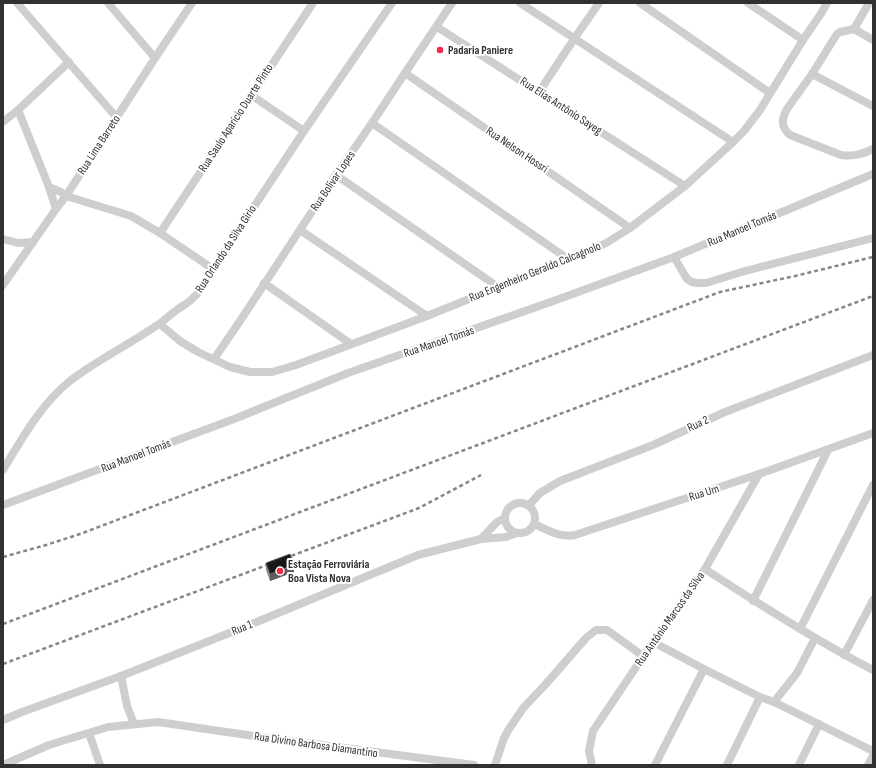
<svg xmlns="http://www.w3.org/2000/svg" width="876" height="768" font-family="'Sofia Sans Condensed',sans-serif">
	<style>
		.lines { fill: none; stroke-linecap: round; stroke-linejoin: round }
		.street { stroke: #cecece; stroke-width: 8 }
		.rail { stroke: #868686; stroke-width: 2.5; stroke-dasharray: 4 3; stroke-linecap: butt }
		.wall { fill: #8c8c8c }
		.shaded-wall { fill: #5d5d5d }
		.building { fill: #181818; stroke: #5d5d5d }
		.poi-dot { fill: #f22947; stroke: #fff; stroke-width: 1.5 }
		.labels { text-anchor: middle; dominant-baseline: central; stroke-width: 4; stroke-linejoin: round; paint-order: stroke }
		.poi-label { font-size: 12px; font-weight: bold; fill: #313131; stroke: #fff; text-anchor: start }
		.street-label { font-size: 12px; fill: #313131; stroke: #fff }
	</style>
	<rect width="100%" height="100%" fill="#fff"/>
	<g class="lines">
		<!-- street -->
		<g class="street">
			<polyline points="17,3 117,118"/>
			<polyline points="108,3 155,58"/>
			<polyline points="520,3 733,142"/>
			<polyline points="640,3 770,93"/>
			<polyline points="748,3 803,40"/>
			<polyline points="437,27 685,186"/>
			<path d="M854 29 840 32 837 34 812 74 787 109C781 120 781 127 790 135L841 155C853 157 862 154 873 149"/>
			<polyline points="854,29 869,3"/>
			<polyline points="854,29 873,40"/>
			<polyline points="405,73 630,228"/>
			<polyline points="812,74 873,106"/>
			<polyline points="539,92 574,39 599,3"/>
			<polyline points="251,95 304,131"/>
			<polyline points="18,110 49,187 56,209"/>
			<polyline points="3,122 18,110 69,62"/>
			<polyline points="372,123 568,259"/>
			<polyline points="336,175 498,287"/>
			<polyline points="49,187 61,192 66,196 131,216 160,233 213,269"/>
			<polyline points="300,230 427,316"/>
			<polyline points="160,233 313,3"/>
			<polyline points="3,239 18,243 33,242"/>
			<polyline points="674,257 687,279 692,282 697,283 706,283 745,271 873,238"/>
			<polyline points="264,283 351,344"/>
			<polyline points="3,285 56,209 66,196 155,58 192,3"/>
			<polyline points="160,324 180,341 198,352 230,367 250,372 272,372 296,365 427,316 600,246 608,242 630,228 685,186 733,142 744,131 760,110 803,40 822,12 827,3"/>
			<polyline points="214,359 240,321 336,175 372,123 405,73 452,3"/>
			<path d="M3 470C23 437 41 404 71 380 99 359 130 344 159 324 165 320 171 314 178 309 184 305 190 302 195 296 203 289 208 278 213 269L304 131 392 3"/>
			<circle cx="520" cy="518" r="15"/>
			<polyline points="3,505 234,419 348,373 559,299 674,257 873,174"/>
			<polyline points="529,505 540,493 560,481 653,445 725,412 873,355"/>
			<path d="M534 524C548 530 560 538 575 535L759 474 873 433"/>
			<polyline points="481,539 497,522 505,518"/>
			<path d="M705 569C760 605 815 640 873 670"/>
			<polyline points="753,601 828,450"/>
			<polyline points="800,629 873,485"/>
			<polyline points="653,642 704,669 760,697 774,702 873,751"/>
			<polyline points="844,655 873,600"/>
			<polyline points="121,676 127,706 134,724"/>
			<polyline points="774,702 797,673 815,638"/>
			<polyline points="3,720 22,712 121,676 252,624 418,555 481,539 506,537 517,533"/>
			<polyline points="89,733 100,765"/>
			<polyline points="3,765 49,745 108,727 158,722 247,735 474,765"/>
			<polyline points="495,765 504,738 509,729 524,707 545,685 586,638 596,630 607,630 643,656"/>
			<polyline points="592,765 589,751 593,731 653,642 705,569 759,474"/>
			<polyline points="655,765 704,669"/>
			<polyline points="727,765 760,697"/>
			<polyline points="799,765 819,724"/>
			<polyline points="868,765 873,756"/>
		</g>
		<!-- rail -->
		<g class="rail">
			<polyline points="3,557 46,545 80,534 720,292 795,276 873,257"/>
			<polyline points="3,624 873,296"/>
			<polyline points="3,664 419,508 481,475"/>
		</g>
	</g>
	<!-- wall -->
	<polygon class="wall" points="266,563 294,572 270,581 266,570"/>
	<!-- shaded-wall -->
	<polygon class="shaded-wall" points="294,565 294,572 270,581 270,574"/>
	<!-- building -->
	<polygon class="building" points="290,554 294,565 270,574 266,563"/>
	<!-- markers -->
	<g class="poi-dot">
		<circle cx="440" cy="50" r="4"/>
		<circle cx="280" cy="571" r="4"/>
	</g>
	<g class="labels">
		<!-- poi labels -->
		<g class="poi-label">
			<text x="448" y="50">Padaria Paniere</text>
			<text x="288" y="564">Estação Ferroviária<tspan x="288" dy="14">Boa Vista Nova</tspan></text>
		</g>
		<!-- street labels -->
		<g class="street-label">
			<text transform="translate(561 106) rotate(33)">Rua Elias Antônio Sayeg</text>
			<text transform="translate(236 118) rotate(-57)">Rua Saulo Aparício Duarte Pinto</text>
			<text transform="translate(99 145) rotate(-57)">Rua Lima Barreto</text>
			<text transform="translate(517 150) rotate(34)">Rua Nelson Hossri</text>
			<text transform="translate(333 181) rotate(-56)">Rua Bolívar Lopes</text>
			<text transform="translate(742 229) rotate(-23)">Rua Manoel Tomás</text>
			<text transform="translate(226 249) rotate(-57)">Rua Orlando da Silva Gírio</text>
			<text transform="translate(535 272) rotate(-22)">Rua Engenheiro Geraldo Calcagnolo</text>
			<text transform="translate(439 342) rotate(-19)">Rua Manoel Tomás</text>
			<text transform="translate(698 424) rotate(-25)">Rua 2</text>
			<text transform="translate(136 456) rotate(-21)">Rua Manoel Tomás</text>
			<text transform="translate(704 493) rotate(-18)">Rua Um</text>
			<text transform="translate(670 619) rotate(-55)">Rua Antônio Marcos da Silva</text>
			<text transform="translate(242 628) rotate(-22)">Rua 1</text>
			<text transform="translate(316 745) rotate(8)">Rua Divino Barbosa Diamantino</text>
		</g>
	</g>
	<!-- border -->
	<rect width="876" height="768" fill="none" stroke="#313131" stroke-width="8"/>
</svg>
